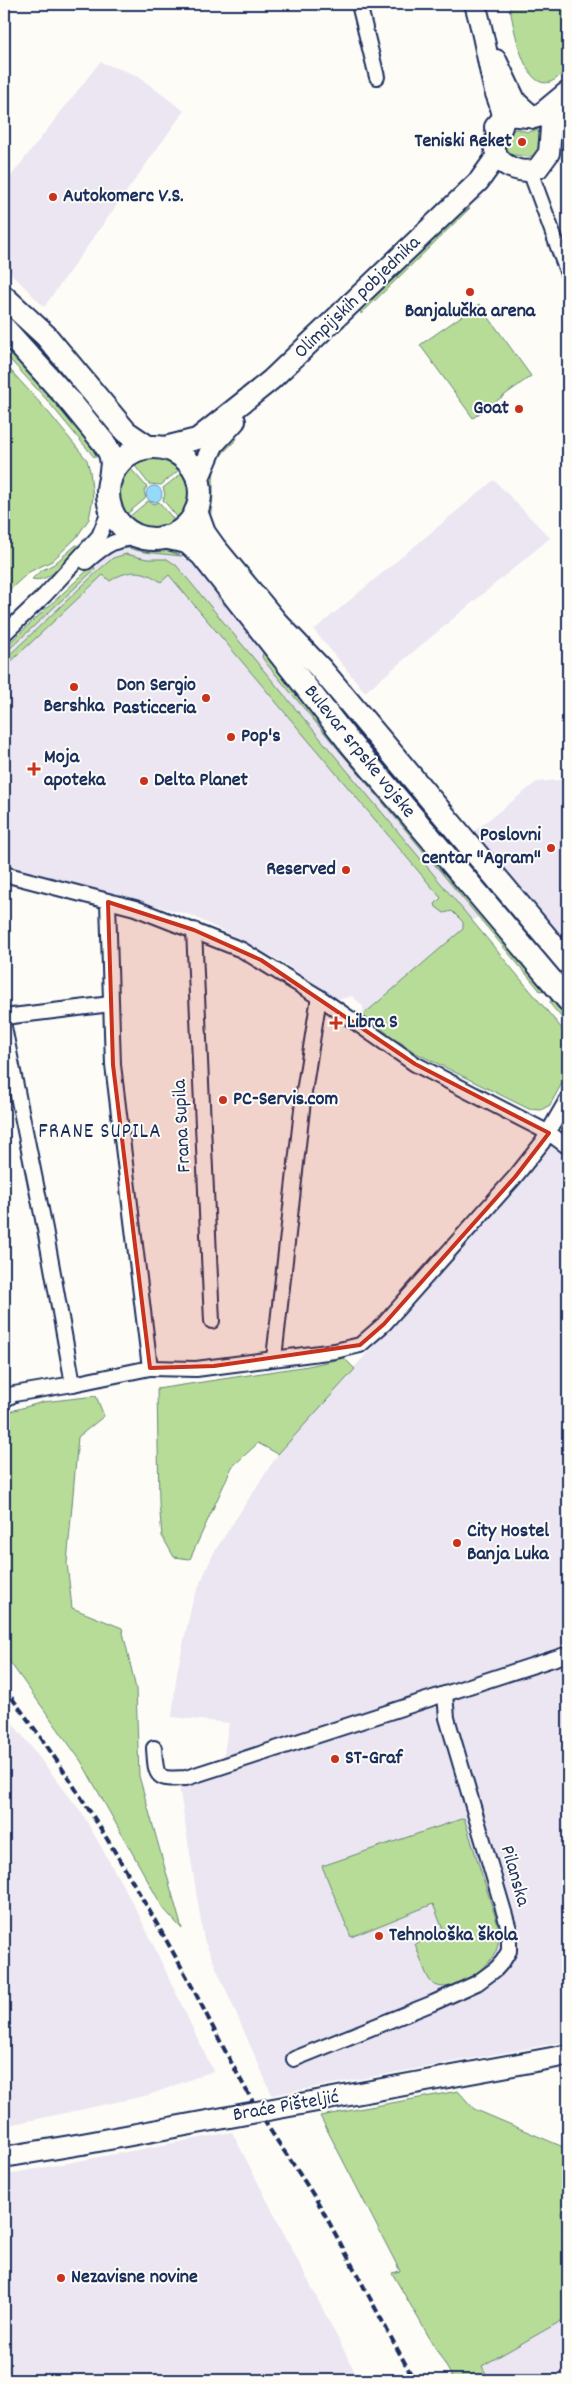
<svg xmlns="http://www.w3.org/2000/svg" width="572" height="2384" font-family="Dekko,sans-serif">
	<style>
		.built { fill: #ebe6f1 }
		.green { fill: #b7dc97; stroke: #69867a }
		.water { fill: #96d9f8; stroke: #6595ba }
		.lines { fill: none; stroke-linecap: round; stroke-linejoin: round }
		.street-tunnel { stroke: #d0d3d8; stroke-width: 14; stroke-dasharray: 14 7; stroke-linecap: butt }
		.street-casing { stroke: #1b2f5e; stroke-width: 18 }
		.secondary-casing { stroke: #1b2f5e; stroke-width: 24 }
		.primary-casing { stroke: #1b2f5e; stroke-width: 26 }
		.street { stroke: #fdfcf7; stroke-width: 14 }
		.secondary { stroke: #fdfcf7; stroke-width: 20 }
		.primary { stroke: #fdfcf7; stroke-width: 22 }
		.rail { stroke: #1b2f5e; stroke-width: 4; stroke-dasharray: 8 4; stroke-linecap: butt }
		.secondary-bridge-casing { stroke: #1b2f5e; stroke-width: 24; stroke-linecap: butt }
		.secondary-bridge { stroke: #fdfcf7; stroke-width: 20 }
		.marked { fill: #c8321e; fill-opacity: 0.2; stroke: #c8321e; stroke-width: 4; stroke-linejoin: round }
		.poi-dot { fill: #c8321e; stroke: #fdfcf7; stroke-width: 2 }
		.labels { text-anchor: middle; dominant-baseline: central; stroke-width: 4; stroke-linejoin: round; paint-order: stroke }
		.poi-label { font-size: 20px; font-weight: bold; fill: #1b2f5e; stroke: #fdfcf7; text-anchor: start }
		.street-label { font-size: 20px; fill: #1b2f5e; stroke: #fdfcf7 }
		.neighbourhood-label { font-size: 21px; letter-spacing: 1px; fill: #1b2f5e; stroke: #fdfcf7 }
	</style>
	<rect width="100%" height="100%" fill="#fdfcf7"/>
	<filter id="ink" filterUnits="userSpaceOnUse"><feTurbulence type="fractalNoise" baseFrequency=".02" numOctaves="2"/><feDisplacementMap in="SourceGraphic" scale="10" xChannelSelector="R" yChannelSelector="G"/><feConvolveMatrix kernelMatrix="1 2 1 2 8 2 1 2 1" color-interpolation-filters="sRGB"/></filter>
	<g filter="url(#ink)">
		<!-- built -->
		<g class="built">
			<polygon points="100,62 136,75 184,111 44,307 4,266 4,185"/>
			<polygon points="494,480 550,538 365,692 314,630"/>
			<polygon points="132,546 174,552 194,564 482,913 363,1015 363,1006 352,996 341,999 336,998 279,960 191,915 4,867 4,648 113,548"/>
			<polygon points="568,779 568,955 469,835 537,782"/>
			<polygon points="553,1142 568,1153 568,1644 223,1759 229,1723 172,1717 177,1672 193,1600 213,1554 278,1454"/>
			<polygon points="568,1659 568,2041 272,2095 204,1940 179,1786 397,1712"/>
			<polygon points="4,1712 82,1813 138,1913 213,2071 149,2095 4,2126"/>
			<polygon points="232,2132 359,2380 4,2380 4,2175"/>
			<polygon points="568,2317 568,2380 489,2380 481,2366"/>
		</g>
		<!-- green -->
		<g class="green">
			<path d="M509 4H568V67C563 72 557 80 550 82 523 91 513 22 509 4Z"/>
			<path d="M517 129 528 132 537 130 541 136V147C529 166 521 150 505 157L502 141 511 130Z"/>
			<polygon points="470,208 361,314 360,307 448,222"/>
			<polygon points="479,304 531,376 473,418 420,345"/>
			<polygon points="4,305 124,441 117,447 31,343 4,315"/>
			<polygon points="4,345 37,380 88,442 97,457 94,457 46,399 4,353"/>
			<polygon points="4,363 49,413 87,460 90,471 93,498 89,519 76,538 52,561 29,572 4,595"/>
			<path d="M234 434 237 439C214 461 213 463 213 494 213 503 210 513 210 522L208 521 211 494 208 480 210 463Z"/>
			<polygon points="158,459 169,462 179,470 161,485 149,484 135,466 146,460"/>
			<path d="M131 469 147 487 144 491 146 498 127 514C117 499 117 481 131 469Z"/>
			<path d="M182 473C191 488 192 505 178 518L163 500 165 494 163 488Z"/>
			<path d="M148 501 154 504 159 502 175 521C159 531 143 528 129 517Z"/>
			<path d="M76 545 80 547C69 559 49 584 32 579L39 572 54 564Z"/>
			<polygon points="123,545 169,551 182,556 144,552 128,548 116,550 106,555 104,554"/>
			<path d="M126 554 147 559H167L176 565 568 1036V1072L550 1105 541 1110 529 1109 416 1053 364 1017 363 1015 463 929V922L452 911 444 913 436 907 435 904 441 898 169 575 161 582C143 569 128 569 110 581L103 575 4 668V660L100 569 113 558Z"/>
			<polygon points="93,565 95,569 4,654 4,648"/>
			<polygon points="287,646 565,973 562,975 444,833 399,789"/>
			<polygon points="264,650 544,988 544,990 540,991 537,987 266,663 262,657"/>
			<polygon points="553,997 568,1016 568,1025 551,1005 550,1002"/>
			<polygon points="344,1358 355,1369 278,1454 258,1443 232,1467 190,1559 174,1557 162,1536 159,1502 157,1389 308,1366"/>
			<polygon points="96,1396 104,1416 78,1437 67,1563 72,1608 122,1628 136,1689 139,1776 182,1929 163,1908 81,1761 4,1654 4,1413 43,1402"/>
			<path d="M464 1818 498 1925C500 1935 499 1946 494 1955 485 1970 449 1997 432 1983 426 1978 419 1953 415 1944L444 1932 433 1904 351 1937 322 1866Z"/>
			<polygon points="458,2091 474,2109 568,2149 568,2209 561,2212 568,2265 568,2317 482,2366 489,2380 454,2380 392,2273 400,2271 320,2116"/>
		</g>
		<!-- water -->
		<circle class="water" cx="154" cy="494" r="8"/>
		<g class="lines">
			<!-- street-tunnel -->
			<polyline class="street-tunnel" points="220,602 254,576"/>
			<defs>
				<g id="street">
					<polyline points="359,4 377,77"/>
					<polyline points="530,171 568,274"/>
					<path d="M86 562C107 543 118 537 146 538"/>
					<polyline points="4,634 45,595 99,536 107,517 108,491"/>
					<polyline points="4,874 135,908 242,950 319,997 415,1064 549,1133 568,1147"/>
					<polyline points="194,930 212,1321"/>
					<polyline points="4,1017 111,1004"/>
					<polyline points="4,1027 45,1229 73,1384 150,1368 113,1065 108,902"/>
					<polyline points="274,1358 304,1092 319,997"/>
					<polyline points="150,1368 196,1369 335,1351 360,1345 384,1324 515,1177 542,1143 568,1098"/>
					<polyline points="4,1400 14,1394 73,1384"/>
					<path d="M154 1748C156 1777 155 1780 186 1778L568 1654"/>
					<polyline points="294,2059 433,2003 477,1983 496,1969 503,1961 509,1951 509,1929 447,1718 445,1694"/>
				</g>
				<g id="secondary">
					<path d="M475 4C483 30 487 57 493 83 495 95 504 109 503 121 503 133 490 139 496 153 502 168 525 175 538 168L549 153 551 128 568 104"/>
					<polyline points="496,60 516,102 534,118"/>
					<path d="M495 127C510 108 518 119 537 117L566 93"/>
					<polyline points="165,447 197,439 271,380 479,181 497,156"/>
					<polyline points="198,480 213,445 235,421"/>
					<polyline points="4,2157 82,2144"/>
				</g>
				<g id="primary">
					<polyline points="4,297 46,336 126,432 148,447"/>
					<polyline points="4,328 68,399 104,443 110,453 112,463 110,479"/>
					<circle cx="154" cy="493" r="46"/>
					<polyline points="196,511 204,533 214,547 277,623 321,669 568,963"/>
					<polyline points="164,537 187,542 202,555 350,743 568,1000"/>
				</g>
			</defs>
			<!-- street casing -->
			<use href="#street" class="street-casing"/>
			<!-- secondary casing -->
			<use href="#secondary" class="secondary-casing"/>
			<!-- primary casing -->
			<use href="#primary" class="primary-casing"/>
			<!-- street -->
			<use href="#street" class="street"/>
			<!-- secondary -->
			<use href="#secondary" class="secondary"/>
			<!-- primary -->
			<use href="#primary" class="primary"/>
			<!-- rail -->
			<path class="rail" d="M4 1688C75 1779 132 1879 188 1979 209 2019 229 2060 252 2100 273 2138 301 2173 323 2211L414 2380"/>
			<defs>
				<polyline id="secondary-bridge" points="82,2144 568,2055"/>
			</defs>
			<!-- secondary-bridge casing -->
			<use href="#secondary-bridge" class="secondary-bridge-casing"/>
			<!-- secondary-bridge -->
			<use href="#secondary-bridge" class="secondary-bridge"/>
		</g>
	</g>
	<!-- marked area -->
	<path class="marked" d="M108 902 194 930 261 960 415 1064 549 1133 515 1177 384 1324 360 1345 214 1366 150 1368 113 1065Z"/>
	<!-- markers -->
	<g class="poi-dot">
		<circle cx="522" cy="142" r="5"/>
		<circle cx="53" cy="197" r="5"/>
		<circle cx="470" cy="292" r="5"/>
		<circle cx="519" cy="409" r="5"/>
		<circle cx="74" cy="687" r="5"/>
		<circle cx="206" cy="698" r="5"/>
		<circle cx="231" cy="737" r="5"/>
		<path d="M31.5 761.5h5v5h5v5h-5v5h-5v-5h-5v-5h5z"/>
		<circle cx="144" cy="781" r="5"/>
		<circle cx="551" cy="848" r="5"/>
		<circle cx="346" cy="870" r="5"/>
		<path d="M333.5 1015.5h5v5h5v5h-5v5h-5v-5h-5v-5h5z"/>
		<circle cx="223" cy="1100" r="5"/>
		<circle cx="457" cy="1543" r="5"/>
		<circle cx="335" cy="1759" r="5"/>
		<circle cx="379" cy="1936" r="5"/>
		<circle cx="61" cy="2278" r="5"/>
	</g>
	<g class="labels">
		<!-- poi labels -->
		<g class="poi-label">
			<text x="512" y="142" text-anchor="end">Teniski Reket</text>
			<text x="63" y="197">Autokomerc V.S.</text>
			<text x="470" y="312" text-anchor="middle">Banjalučka arena</text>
			<text x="509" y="409" text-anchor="end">Goat</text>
			<text x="196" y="686" text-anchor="end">Don Sergio<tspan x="196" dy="23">Pasticceria</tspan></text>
			<text x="74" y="707" text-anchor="middle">Bershka</text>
			<text x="241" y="737">Pop's</text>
			<text x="44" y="758">Moja<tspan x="44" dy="23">apoteka</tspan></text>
			<text x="154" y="781">Delta Planet</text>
			<text x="541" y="836" text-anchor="end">Poslovni<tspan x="541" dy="23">centar "Agram"</tspan></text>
			<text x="336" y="870" text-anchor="end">Reserved</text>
			<text x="347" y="1023">Libra S</text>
			<text x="233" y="1100">PC-Servis.com</text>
			<text x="467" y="1532">City Hostel<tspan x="467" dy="23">Banja Luka</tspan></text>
			<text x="345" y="1759">ST-Graf</text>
			<text x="389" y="1936">Tehnološka škola</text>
			<text x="71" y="2278">Nezavisne novine</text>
		</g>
		<!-- street labels -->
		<g class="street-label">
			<text transform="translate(358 298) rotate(-44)">Olimpijskih pobjednika</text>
			<text transform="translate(359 752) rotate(51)">Bulevar srpske vojske</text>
			<text transform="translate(183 1126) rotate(-93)">Frana Supila</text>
			<text transform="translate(514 1876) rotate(74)">Pilanska</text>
			<text transform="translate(286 2107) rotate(-10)">Braće Pišteljić</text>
		</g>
		<!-- neighbourhood labels -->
		<g class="neighbourhood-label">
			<text x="100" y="1133">FRANE SUPILA</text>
		</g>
	</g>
	<!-- margin -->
	<rect width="572" height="2384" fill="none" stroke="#fdfcf7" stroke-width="20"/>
	<rect x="10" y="10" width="552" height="2364" fill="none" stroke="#1b2f5e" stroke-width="2" filter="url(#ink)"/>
</svg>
